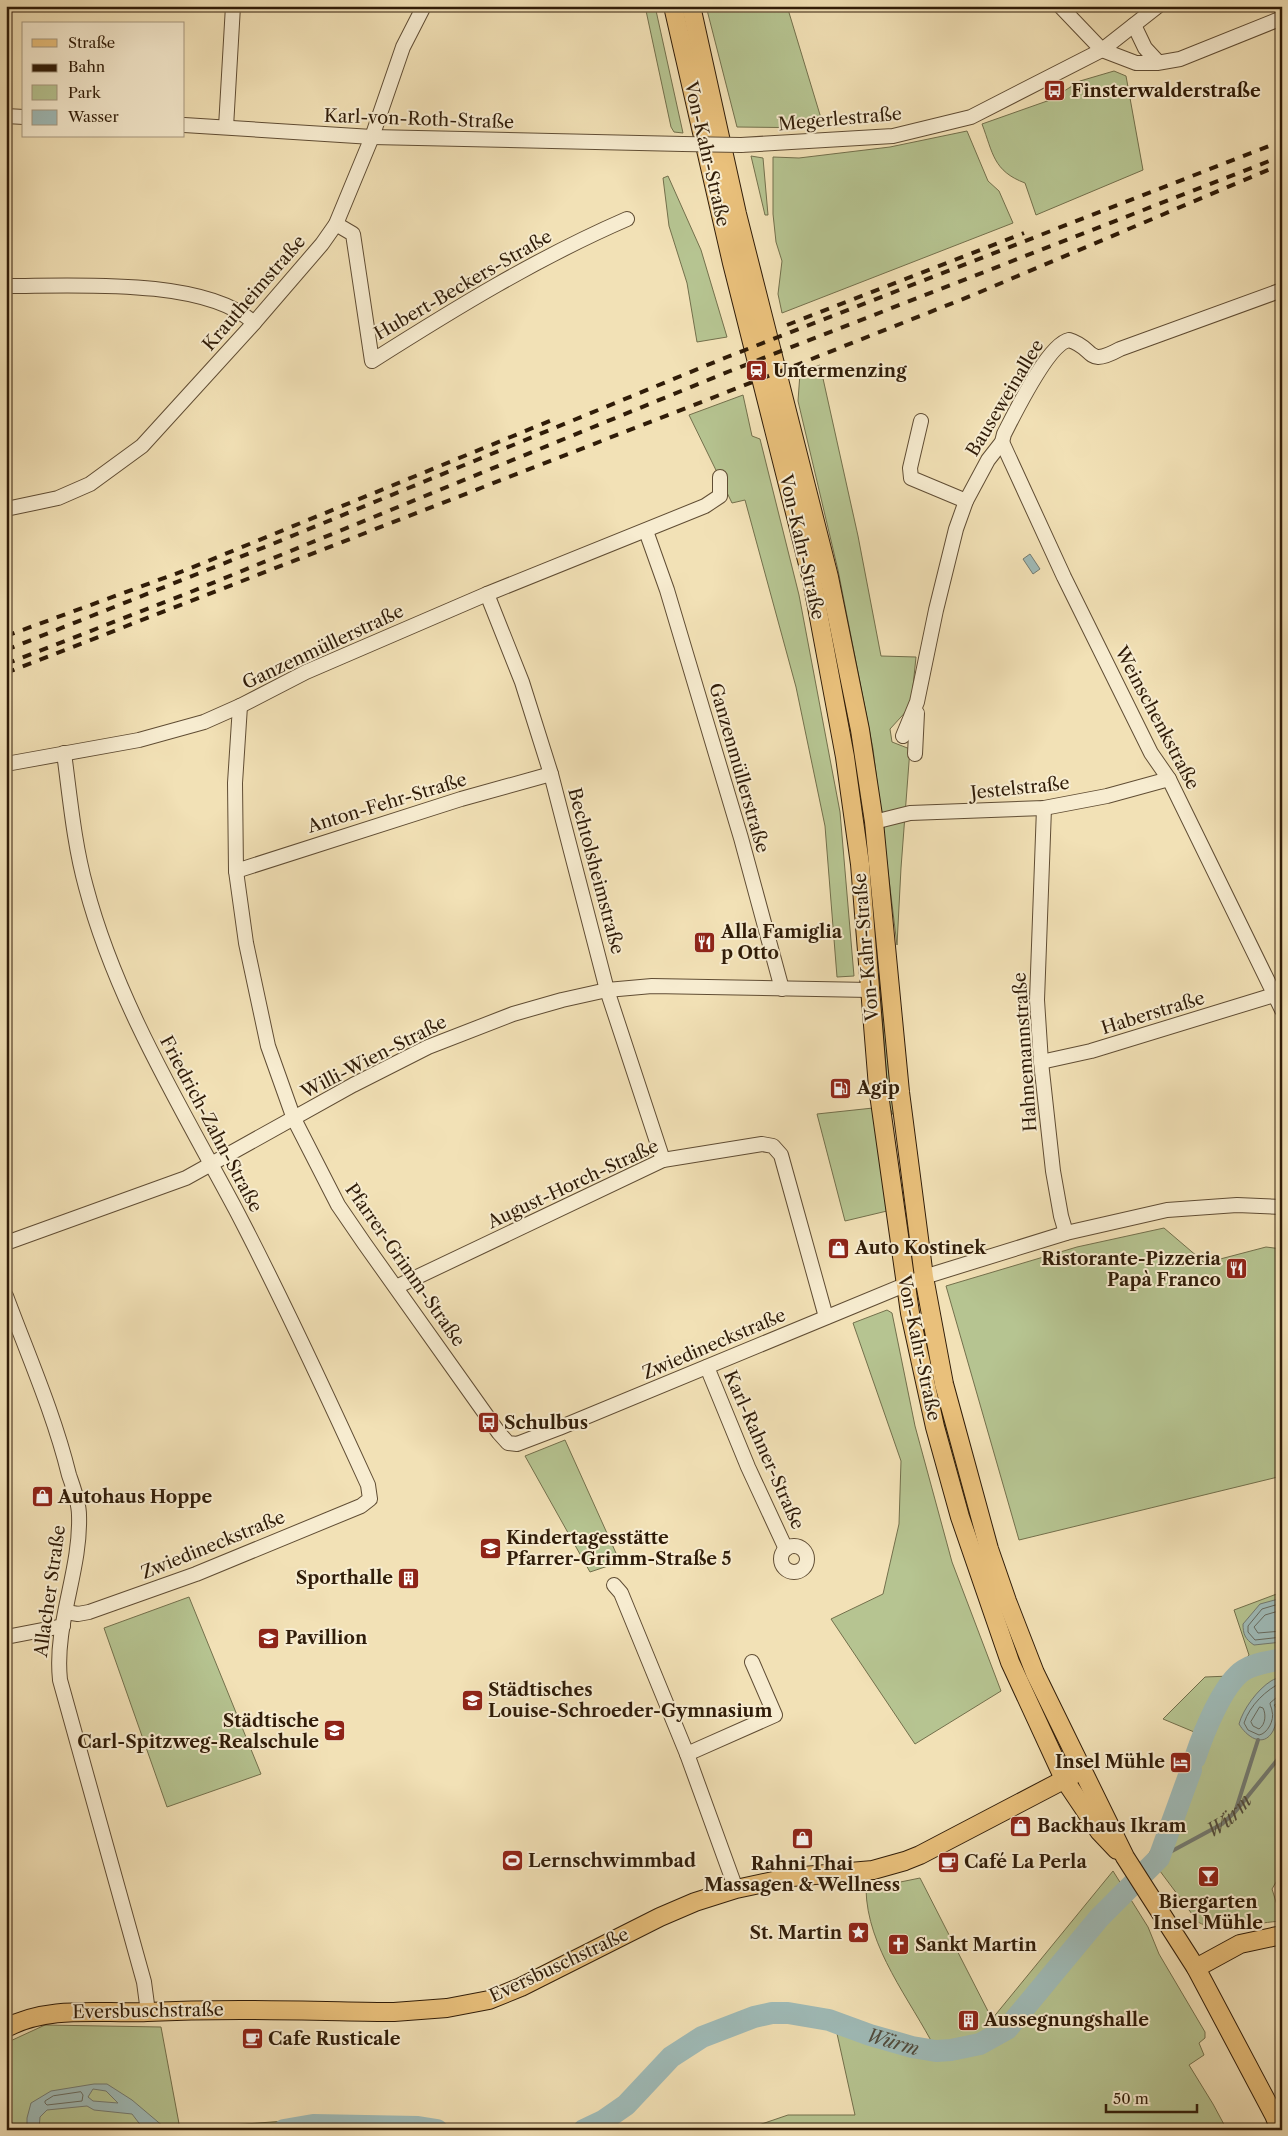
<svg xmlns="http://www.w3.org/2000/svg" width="1288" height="2136" font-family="'Libre Caslon Text',serif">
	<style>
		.green { fill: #b6c491; stroke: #73704c }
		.water { fill: #9fbbb8; stroke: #737b72; fill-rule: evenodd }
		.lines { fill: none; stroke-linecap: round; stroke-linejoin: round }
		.shore { stroke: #686c60; stroke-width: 1 }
		.stream { stroke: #737b72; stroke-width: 4 }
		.river { stroke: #9fbbb8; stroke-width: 22 }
		.minor-casing { stroke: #604d34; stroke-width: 16 }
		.major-casing { stroke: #301c08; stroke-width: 20 }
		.minor { stroke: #f7ecd0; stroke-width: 14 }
		.major { stroke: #e9c07b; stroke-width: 18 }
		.rail { stroke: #301c08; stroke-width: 4; stroke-dasharray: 9 9; stroke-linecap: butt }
		.minor-bridge-casing { stroke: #604d34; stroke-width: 16; stroke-linecap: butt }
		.minor-bridge { stroke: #f7ecd0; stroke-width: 14 }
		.labels { text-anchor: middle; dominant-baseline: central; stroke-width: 4; stroke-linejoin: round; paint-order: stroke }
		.poi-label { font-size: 18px; font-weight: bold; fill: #301c08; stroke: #f7ecd0; text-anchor: start }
		.street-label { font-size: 18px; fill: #301c08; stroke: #f7ecd0 }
		.water-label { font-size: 19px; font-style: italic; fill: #514c3d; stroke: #f7ecd0 }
	</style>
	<rect width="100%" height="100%" fill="#f2e1b6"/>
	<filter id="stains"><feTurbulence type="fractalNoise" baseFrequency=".004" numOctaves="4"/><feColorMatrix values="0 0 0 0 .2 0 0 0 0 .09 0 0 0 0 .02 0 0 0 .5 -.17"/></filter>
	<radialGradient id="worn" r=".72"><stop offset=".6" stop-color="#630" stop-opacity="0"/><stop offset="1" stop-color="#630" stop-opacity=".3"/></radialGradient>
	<!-- green -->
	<g class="green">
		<polygon points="645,6 655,6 683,133 674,132 671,127"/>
		<polygon points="706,6 787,6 824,128 737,127"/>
		<path d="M1114 71 1126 76 1143 170 1036 215 1025 183C993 171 993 153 982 124L1050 100 1080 81Z"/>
		<polygon points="967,131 988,181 999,191 1013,223 782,313 778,294 782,261 776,242 773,214 773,157 799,158 890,147"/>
		<polygon points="751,156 763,158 768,215 765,215"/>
		<polygon points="668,176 701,250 727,337 697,342 687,283 669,226 663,178"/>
		<polygon points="820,365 858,536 881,656 916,657 911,706 890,729 892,742 910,749 901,868 897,945 873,749 838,570 798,401 800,373"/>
		<polygon points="743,395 752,436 760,439 799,595 840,812 854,976 837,977 825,826 796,687 745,500 732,503 689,415"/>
		<polygon points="885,972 897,1122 889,1107 879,973"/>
		<polygon points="873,1108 887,1211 845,1221 817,1114"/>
		<polygon points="1164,1228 1205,1263 1266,1247 1282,1249 1282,1476 1019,1540 946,1286 1077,1247"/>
		<polygon points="887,1310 892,1313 915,1426 952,1562 1001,1691 915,1744 831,1619 883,1594 899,1524 901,1461 853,1323"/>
		<path d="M924 1316 938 1383 1067 1744 1060 1748C1036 1697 1012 1645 993 1592 962 1502 939 1410 921 1317Z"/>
		<polygon points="565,1440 620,1562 590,1572 525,1456"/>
		<path d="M1282 1592V1872L1272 1889 1282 1921C1260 1922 1215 1933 1198 1922L1148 1855 1172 1817 1199 1734 1163 1719 1205 1677 1230 1676 1249 1655 1234 1610Z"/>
		<polygon points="189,1597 261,1774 167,1807 104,1628"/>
		<path d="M1113 1871 1148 1927 1159 1954 1205 2032V2038L1199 2043 1204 2055 1189 2065 1213 2104 1227 2130H744L788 2115H855L834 2020 936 2050C910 1999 867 1948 866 1889L920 1878 992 2019Z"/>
		<polygon points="45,2025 161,2027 180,2129 311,2119 417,2125 417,2130 6,2130 6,2043"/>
	</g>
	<!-- water -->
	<g class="water">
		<polygon points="1030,554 1040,569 1033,574 1023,559"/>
		<path d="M1282 1598V1642L1254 1645C1245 1639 1243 1634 1243 1624L1260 1604Z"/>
		<path d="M1282 1676V1701L1274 1705 1279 1711C1277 1718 1276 1725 1273 1731 1263 1749 1246 1736 1239 1724 1243 1709 1258 1689 1271 1681 1274 1679 1278 1678 1282 1676Z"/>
		<path d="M94 2084H107L132 2100 164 2127 180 2130H121L142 2127 132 2114 94 2110 87 2106 47 2110 40 2117 39 2130H27V2118L31 2103 51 2091ZM93 2089 106 2091 118 2103 93 2101 88 2097Z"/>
	</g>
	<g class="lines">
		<!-- shore -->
		<g class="shore">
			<polyline points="1282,1603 1262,1609 1248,1626 1248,1632 1255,1640 1282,1637"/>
			<polyline points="1282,1610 1265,1615 1254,1627 1258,1633 1282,1631"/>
			<path d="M1282 1682C1266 1690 1250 1705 1244 1723L1248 1730 1259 1735C1267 1734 1275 1720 1272 1711 1272 1708 1270 1706 1270 1703L1277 1697 1282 1696"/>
			<path d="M1260 1707 1263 1708C1266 1714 1266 1724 1259 1729L1253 1726 1251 1722Z"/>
			<polygon points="81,2092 83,2095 82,2101 47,2105 45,2103 45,2101 53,2096"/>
		</g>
		<!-- stream -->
		<g class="stream">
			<polyline points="1236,1809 1258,1740"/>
			<path id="s1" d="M1159 1858 1222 1824 1235 1812 1282 1754"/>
		</g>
		<!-- river -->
		<g class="river">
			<path d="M1195 1758C1203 1734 1223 1683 1244 1670 1255 1663 1269 1662 1282 1659"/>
			<polyline points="284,2130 313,2125 418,2127 437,2130"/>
			<path id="s2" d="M584 2130 603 2121 626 2105 671 2057 702 2037 754 2017 772 2013H788L829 2020 870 2035 912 2047 936 2051 951 2050 980 2044 1007 2029 1099 1918 1159 1858 1191 1770"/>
		</g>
		<defs>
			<g id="minor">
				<polyline points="1060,6 1102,50 1136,63 1157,63 1180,59 1282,18"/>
				<polyline points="1134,25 1145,48 1158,62"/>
				<polyline points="6,116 24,117"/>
				<polyline points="184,125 372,137 683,144"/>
				<polyline points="226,127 233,6"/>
				<polyline points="741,145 893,136 971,117 1102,50 1158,6"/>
				<path d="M336 224 353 234 372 361C454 309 537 258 627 219"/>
				<path d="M6 286C72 286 205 277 254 323"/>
				<polyline points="921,421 910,468 911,478 966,501"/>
				<polyline points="1002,442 1064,577 1151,753 1169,779 1282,1010"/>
				<polyline points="6,509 58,498 90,484 142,446 254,323 322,244 336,224 372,137 403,47 424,6"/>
				<polyline points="646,531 667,590 741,838 782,989"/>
				<polyline points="487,594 522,682 551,774 607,990 663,1160"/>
				<polyline points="240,706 235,783 236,871 246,943 268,1046 294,1119 338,1205 364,1243 499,1433 508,1443 517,1444 559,1428 924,1277 1066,1233 1167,1210 1237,1205 1282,1207"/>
				<path d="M903 736 917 702 936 610 956 529 966 501 988 460 1002 442 1004 434C1015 413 1048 344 1069 340 1096 348 1085 368 1120 349L1282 290"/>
				<path d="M64 753C70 797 74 844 86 887 116 1001 181 1107 236 1210 283 1300 326 1393 368 1485L370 1499 361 1506 196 1574 89 1612 78 1614 66 1612"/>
				<polyline points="915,754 917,713"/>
				<polyline points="6,764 139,740 204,722 240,706 306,672 487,594 705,506 720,496 720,477"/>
				<polyline points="1044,808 1037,1000 1041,1062 1053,1171 1061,1216 1066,1233"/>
				<polyline points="874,822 910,813 1044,808 1107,796 1169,779"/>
				<polyline points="236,871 461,799 551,774"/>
				<polyline points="1041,1062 1091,1051 1274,995"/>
				<polyline points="6,1243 186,1178 353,1085 428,1047 513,1014 562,1000 607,990 652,986 870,990"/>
				<polyline points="396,1287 663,1160 762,1144 773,1146 781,1155 826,1317"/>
				<path d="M6 1296C28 1355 54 1414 69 1475 73 1487 79 1502 79 1515 81 1571 54 1624 60 1680L144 1982 148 2012"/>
				<polyline points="707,1367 748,1467 786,1549"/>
				<circle cx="794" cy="1559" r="13"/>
				<polyline points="614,1585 621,1593 687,1754 736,1889"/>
				<polyline points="6,1637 63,1626"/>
				<polyline points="687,1754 775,1715 752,1662"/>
			</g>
			<g id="major">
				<polyline points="673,6 732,263 812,580 845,757 860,864 878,1087 910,1313 935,1427 960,1517 1010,1662 1064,1779 1099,1831 1117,1850"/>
				<polyline points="691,6 737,214 829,577 860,730 874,822 900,1092 924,1277 944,1384 989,1549 1007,1601 1035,1673 1125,1857 1196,1968 1274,2115 1280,2130"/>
				<polyline points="1196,1968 1240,1944 1282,1935"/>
				<path d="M6 2028C49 2005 100 2014 147 2012 230 2008 312 2011 394 2012L447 2008 489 2000 521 1987 660 1917 695 1902 736 1889 792 1877 873 1870 905 1861 920 1855 1073 1775"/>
			</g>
		</defs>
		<!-- minor casing -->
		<use href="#minor" class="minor-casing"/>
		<!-- major casing -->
		<use href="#major" class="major-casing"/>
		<!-- minor -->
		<use href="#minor" class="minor"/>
		<!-- major -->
		<use href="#major" class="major"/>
		<!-- rail -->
		<g class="rail">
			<polyline points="787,325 1024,233"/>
			<polyline points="6,636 186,570 557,418"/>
			<polyline points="6,650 270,545 727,357 1282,141"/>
			<polyline points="6,664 193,591 730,371 1282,156"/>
			<polyline points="6,673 799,364 973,295 1282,164"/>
		</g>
		<defs>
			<polyline id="minor-bridge" points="683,144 741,145"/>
		</defs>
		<!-- minor-bridge casing -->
		<use href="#minor-bridge" class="minor-bridge-casing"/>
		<!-- minor-bridge -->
		<use href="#minor-bridge" class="minor-bridge"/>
	</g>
	<!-- icons -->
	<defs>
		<symbol id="bus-square" viewBox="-11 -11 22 22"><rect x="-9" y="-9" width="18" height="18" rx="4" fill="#8f2418" stroke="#f7ecd0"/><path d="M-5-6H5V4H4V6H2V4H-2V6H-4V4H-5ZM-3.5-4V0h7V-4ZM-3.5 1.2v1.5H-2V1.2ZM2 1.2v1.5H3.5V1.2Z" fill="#fff"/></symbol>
		<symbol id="station-square" viewBox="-11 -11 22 22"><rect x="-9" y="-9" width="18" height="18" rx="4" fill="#8f2418" stroke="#f7ecd0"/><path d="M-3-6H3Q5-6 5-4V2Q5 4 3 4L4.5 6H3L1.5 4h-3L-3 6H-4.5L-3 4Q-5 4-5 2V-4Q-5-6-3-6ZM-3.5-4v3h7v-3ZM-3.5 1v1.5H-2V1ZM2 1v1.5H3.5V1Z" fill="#fff"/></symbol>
		<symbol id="restaurant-square" viewBox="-11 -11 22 22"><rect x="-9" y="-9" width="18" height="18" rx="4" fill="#8f2418" stroke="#f7ecd0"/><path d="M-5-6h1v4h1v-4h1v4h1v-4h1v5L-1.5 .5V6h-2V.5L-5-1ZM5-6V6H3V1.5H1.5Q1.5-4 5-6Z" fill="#fff"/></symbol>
		<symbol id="fuel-square" viewBox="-11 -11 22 22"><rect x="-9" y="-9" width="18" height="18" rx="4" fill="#8f2418" stroke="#f7ecd0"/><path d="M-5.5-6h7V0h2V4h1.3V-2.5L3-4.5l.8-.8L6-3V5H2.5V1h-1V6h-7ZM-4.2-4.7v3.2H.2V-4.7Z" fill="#fff"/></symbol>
		<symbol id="shop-square" viewBox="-11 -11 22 22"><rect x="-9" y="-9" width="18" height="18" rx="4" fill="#8f2418" stroke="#f7ecd0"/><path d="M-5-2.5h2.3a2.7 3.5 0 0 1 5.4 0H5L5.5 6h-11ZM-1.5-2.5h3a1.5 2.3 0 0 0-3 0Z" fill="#fff"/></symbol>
		<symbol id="school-square" viewBox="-11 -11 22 22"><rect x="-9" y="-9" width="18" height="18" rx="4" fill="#8f2418" stroke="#f7ecd0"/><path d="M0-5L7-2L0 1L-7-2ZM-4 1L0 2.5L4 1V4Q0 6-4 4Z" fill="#fff"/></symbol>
		<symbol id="building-square" viewBox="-11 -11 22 22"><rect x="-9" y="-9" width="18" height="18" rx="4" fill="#8f2418" stroke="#f7ecd0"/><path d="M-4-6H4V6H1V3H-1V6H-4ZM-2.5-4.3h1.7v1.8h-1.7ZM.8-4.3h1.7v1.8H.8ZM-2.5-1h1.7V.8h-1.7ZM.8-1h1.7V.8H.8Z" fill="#fff"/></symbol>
		<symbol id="hotel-square" viewBox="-11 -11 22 22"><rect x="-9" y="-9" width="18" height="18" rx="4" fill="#8f2418" stroke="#f7ecd0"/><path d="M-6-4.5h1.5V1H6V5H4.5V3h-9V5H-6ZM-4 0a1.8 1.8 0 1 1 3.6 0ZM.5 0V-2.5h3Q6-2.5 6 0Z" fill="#fff"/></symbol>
		<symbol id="stadium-square" viewBox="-11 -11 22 22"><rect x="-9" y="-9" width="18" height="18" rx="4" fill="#8f2418" stroke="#f7ecd0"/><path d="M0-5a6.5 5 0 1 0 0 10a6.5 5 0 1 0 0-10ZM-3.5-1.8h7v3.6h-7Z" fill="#fff"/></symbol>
		<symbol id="cafe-square" viewBox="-11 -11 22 22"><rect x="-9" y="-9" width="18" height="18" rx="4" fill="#8f2418" stroke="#f7ecd0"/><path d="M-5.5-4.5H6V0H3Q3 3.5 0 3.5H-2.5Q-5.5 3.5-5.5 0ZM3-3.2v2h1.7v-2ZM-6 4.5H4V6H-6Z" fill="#fff"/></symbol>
		<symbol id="bar-square" viewBox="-11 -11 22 22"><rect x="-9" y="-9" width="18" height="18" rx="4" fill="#8f2418" stroke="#f7ecd0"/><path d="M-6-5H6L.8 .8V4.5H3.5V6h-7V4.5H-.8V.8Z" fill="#fff"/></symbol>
		<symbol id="sight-square" viewBox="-11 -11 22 22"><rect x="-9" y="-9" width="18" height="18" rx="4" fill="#8f2418" stroke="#f7ecd0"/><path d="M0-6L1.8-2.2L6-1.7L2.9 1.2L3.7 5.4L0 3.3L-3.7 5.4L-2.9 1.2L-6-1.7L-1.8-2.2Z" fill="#fff"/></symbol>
		<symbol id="church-square" viewBox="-11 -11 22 22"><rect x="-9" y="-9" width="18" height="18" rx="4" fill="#8f2418" stroke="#f7ecd0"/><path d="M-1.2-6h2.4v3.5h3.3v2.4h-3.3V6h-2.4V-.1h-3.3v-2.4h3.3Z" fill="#fff"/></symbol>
	</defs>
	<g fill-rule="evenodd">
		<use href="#bus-square" x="1042" y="78" width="25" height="25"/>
		<use href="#station-square" x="744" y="358" width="25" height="25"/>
		<use href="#restaurant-square" x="692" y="930" width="25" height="25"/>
		<use href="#fuel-square" x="828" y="1076" width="25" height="25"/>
		<use href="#shop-square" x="826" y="1236" width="25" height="25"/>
		<use href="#restaurant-square" x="1224" y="1256" width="25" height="25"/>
		<use href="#bus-square" x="476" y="1410" width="25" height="25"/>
		<use href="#shop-square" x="30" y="1484" width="25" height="25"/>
		<use href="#school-square" x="478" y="1536" width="25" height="25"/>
		<use href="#building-square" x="396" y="1566" width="25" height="25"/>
		<use href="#school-square" x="256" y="1626" width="25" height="25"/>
		<use href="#school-square" x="460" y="1688" width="25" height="25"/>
		<use href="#school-square" x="322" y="1718" width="25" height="25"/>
		<use href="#hotel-square" x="1168" y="1750" width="25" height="25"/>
		<use href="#shop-square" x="1008" y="1814" width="25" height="25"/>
		<use href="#shop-square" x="790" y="1826" width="25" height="25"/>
		<use href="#stadium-square" x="500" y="1848" width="25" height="25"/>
		<use href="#cafe-square" x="936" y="1850" width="25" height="25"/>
		<use href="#bar-square" x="1196" y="1864" width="25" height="25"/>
		<use href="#sight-square" x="846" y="1920" width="25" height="25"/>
		<use href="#church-square" x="886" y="1932" width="25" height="25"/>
		<use href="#building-square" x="956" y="2008" width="25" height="25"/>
		<use href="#cafe-square" x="240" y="2026" width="25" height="25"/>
	</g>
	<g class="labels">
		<!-- poi labels -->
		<g class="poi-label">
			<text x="1071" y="91">Finsterwalderstraße</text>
			<text x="773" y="371">Untermenzing</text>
			<text x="721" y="932">Alla Famiglia<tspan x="721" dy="21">p Otto</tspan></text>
			<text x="857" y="1088">Agip</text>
			<text x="855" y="1248">Auto Kostinek</text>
			<text x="1221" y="1259" text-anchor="end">Ristorante-Pizzeria<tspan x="1221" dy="21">Papà Franco</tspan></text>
			<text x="504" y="1423">Schulbus</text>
			<text x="58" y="1497">Autohaus Hoppe</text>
			<text x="506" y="1538">Kindertagesstätte<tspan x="506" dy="21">Pfarrer-Grimm-Straße 5</tspan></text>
			<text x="393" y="1578" text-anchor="end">Sporthalle</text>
			<text x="285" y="1638">Pavillion</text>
			<text x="488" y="1690">Städtisches<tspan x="488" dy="21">Louise-Schroeder-Gymnasium</tspan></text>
			<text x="319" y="1721" text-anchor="end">Städtische<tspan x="319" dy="21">Carl-Spitzweg-Realschule</tspan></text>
			<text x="1165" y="1762" text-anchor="end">Insel Mühle</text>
			<text x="1037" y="1826">Backhaus Ikram</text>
			<text x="528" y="1861">Lernschwimmbad</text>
			<text x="964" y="1862">Café La Perla</text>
			<text x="802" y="1864" text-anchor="middle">Rahni Thai<tspan x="802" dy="21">Massagen &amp; Wellness</tspan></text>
			<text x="1208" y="1902" text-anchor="middle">Biergarten<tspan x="1208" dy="21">Insel Mühle</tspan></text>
			<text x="842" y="1933" text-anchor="end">St. Martin</text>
			<text x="915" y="1945">Sankt Martin</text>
			<text x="984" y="2020">Aussegnungshalle</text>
			<text x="268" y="2039">Cafe Rusticale</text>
		</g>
		<!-- street labels -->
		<g class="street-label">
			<text transform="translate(419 119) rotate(2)">Karl-von-Roth-Straße</text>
			<text transform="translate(840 119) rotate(-5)">Megerlestraße</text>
			<text transform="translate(707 154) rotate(77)">Von-Kahr-Straße</text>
			<text transform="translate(463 285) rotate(-30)">Hubert-Beckers-Straße</text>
			<text transform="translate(254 293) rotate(-49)">Krautheimstraße</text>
			<text transform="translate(1005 398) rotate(-59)">Bauseweinallee</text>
			<text transform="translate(802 547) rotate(77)">Von-Kahr-Straße</text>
			<text transform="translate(323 647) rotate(-25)">Ganzenmüllerstraße</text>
			<text transform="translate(1157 718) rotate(62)">Weinschenkstraße</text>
			<text transform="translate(739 768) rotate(74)">Ganzenmüllerstraße</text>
			<text transform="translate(1020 788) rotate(-6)">Jestelstraße</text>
			<text transform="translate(387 803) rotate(-17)">Anton-Fehr-Straße</text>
			<text transform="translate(596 871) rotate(75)">Bechtolsheimstraße</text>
			<text transform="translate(866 947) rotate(-95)">Von-Kahr-Straße</text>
			<text transform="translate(1153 1013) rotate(-17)">Haberstraße</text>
			<text transform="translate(1025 1052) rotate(-94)">Hahnemannstraße</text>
			<text transform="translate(374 1057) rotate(-27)">Willi-Wien-Straße</text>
			<text transform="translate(211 1124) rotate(62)">Friedrich-Zahn-Straße</text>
			<text transform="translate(573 1184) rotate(-25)">August-Horch-Straße</text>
			<text transform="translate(405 1265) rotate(55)">Pfarrer-Grimm-Straße</text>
			<text transform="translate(714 1344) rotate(-23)">Zwiedineckstraße</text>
			<text transform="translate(919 1348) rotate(78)">Von-Kahr-Straße</text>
			<text transform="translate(764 1450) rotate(66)">Karl-Rahner-Straße</text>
			<text transform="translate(213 1545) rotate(-22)">Zwiedineckstraße</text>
			<text transform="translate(50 1591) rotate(-82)">Allacher Straße</text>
			<text transform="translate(559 1965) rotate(-25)">Eversbuschstraße</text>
			<text transform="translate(148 2011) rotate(-1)">Eversbuschstraße</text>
		</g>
		<!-- water labels -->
		<g class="water-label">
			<text stroke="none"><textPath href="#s1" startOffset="82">Würm</textPath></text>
			<text stroke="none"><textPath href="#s2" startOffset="351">Würm</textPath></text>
		</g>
	</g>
	<!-- margin -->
	<rect width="1288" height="2136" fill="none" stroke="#f2e1b6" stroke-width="25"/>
	<rect x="8" y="8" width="1273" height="2121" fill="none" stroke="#301c08" stroke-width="2.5"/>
	<rect x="12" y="12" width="1263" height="2111" fill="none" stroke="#301c08"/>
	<!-- legend -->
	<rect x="22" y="22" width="162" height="115" fill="#f7ecd0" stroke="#a79980"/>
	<rect x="32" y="39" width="25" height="8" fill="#e9c07b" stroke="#a79980"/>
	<text x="68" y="48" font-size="15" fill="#301c08">Straße</text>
	<rect x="32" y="64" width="25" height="8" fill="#301c08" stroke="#a79980"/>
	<text x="68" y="72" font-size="15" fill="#301c08">Bahn</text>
	<rect x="32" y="85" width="25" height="15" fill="#b6c491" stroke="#a79980"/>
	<text x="68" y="98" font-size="15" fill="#301c08">Park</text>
	<rect x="32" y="110" width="25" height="15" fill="#9fbbb8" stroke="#a79980"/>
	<text x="68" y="122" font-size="15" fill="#301c08">Wasser</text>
	<!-- scale -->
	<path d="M1106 2104v8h91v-8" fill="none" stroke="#301c08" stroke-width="2.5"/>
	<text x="1113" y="2104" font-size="15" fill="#301c08" stroke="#f7ecd0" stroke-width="4" paint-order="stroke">50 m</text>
	<rect width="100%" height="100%" filter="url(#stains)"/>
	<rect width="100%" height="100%" fill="url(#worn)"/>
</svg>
